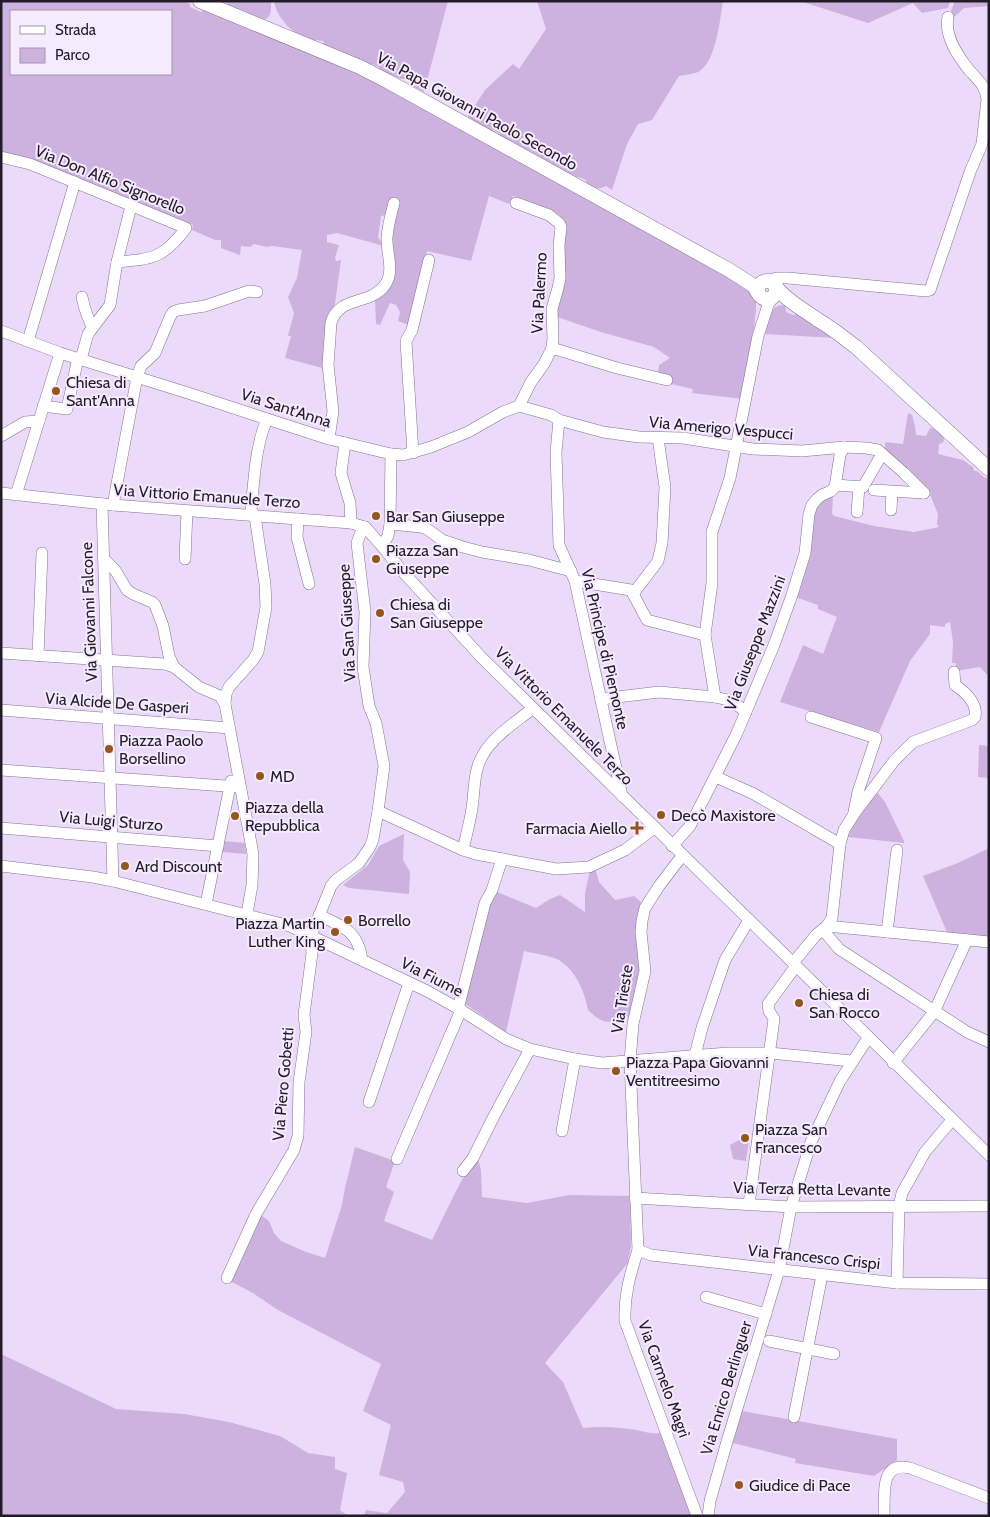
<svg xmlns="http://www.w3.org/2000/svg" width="990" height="1517" font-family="Cabin,sans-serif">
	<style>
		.green { fill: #cdb2e0; fill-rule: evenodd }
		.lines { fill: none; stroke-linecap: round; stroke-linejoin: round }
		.minor-casing { stroke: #837390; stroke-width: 12 }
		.major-casing { stroke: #837390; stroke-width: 15 }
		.minor { stroke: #fff; stroke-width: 11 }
		.major { stroke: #fff; stroke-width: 14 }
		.poi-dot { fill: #94561c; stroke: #f6eafe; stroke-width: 2 }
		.labels { text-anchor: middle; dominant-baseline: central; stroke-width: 4; stroke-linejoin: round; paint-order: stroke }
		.street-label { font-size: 16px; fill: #231c28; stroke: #f6eafe }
		.poi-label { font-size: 16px; fill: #231c28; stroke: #f6eafe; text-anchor: start }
	</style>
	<rect width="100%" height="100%" fill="#ecdafa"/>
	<!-- green -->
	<g class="green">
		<path d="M1 1H183L190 4V7L201 12 203 10 363 74 749 289 753 295 756 302V310L752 346 743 399 692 393 693 389 671 384 672 378 658 374 659 365 670 358 654 347 601 332 554 316 562 247 566 225C561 211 549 209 536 205 528 201 521 198 513 196L509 204 489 196 471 261 427 251 411 326 398 321 400 312 396 305 390 303 380 325 376 324 375 299 382 294 391 233 399 198 390 201 387 215 381 216 378 237 384 246 337 233 327 235V242L339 245 335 258 336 261 341 260 326 369 285 358 291 336H288L294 313 288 297 297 278 302 250 272 246 267 247 254 244 250 247 241 246 240 255 221 248V240H215L192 230 193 225 32 159 1 152ZM11 11H171V74H11Z"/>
		<path d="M226 1H448L424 92 414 87 412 82 407 79H401L380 71 379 67 372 64 366 65 325 47 323 41 316 40 312 42C294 34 279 22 274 2H271C271 11 272 19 261 20L229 6Z"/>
		<path d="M537 1H723C720 19 716 63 698 72 693 74 685 75 679 76L652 120 638 124 627 144 612 190 606 186C599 190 594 188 587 185L586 180 579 177H574L502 138 500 134 494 130 490 131 469 120 468 116 485 90 513 64 519 69 546 29Z"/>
		<polygon points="800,1 950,1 948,8 922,13 913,3 868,23"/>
		<polygon points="955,1 989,1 989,6 964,8 952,19 951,11"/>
		<path d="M781 305 785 306 786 312 793 315 798 314 836 338 764 334C767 322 768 308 781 305Z"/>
		<path d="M908 413 912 415 915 426 916 435 926 436 930 428C936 428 940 433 944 438V441L942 443 939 444 938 454 963 460 973 467 974 471H977L985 478 989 479V677L980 667 956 671V663H952L953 642 950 622 945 624V627L930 625V634L910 661 879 732 780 702 803 645 823 654 837 617 818 609V605L795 597 810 521 818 501 833 496 832 514 834 516 874 526 914 532 939 527 937 524 938 514 929 492 885 452V442L903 444Z"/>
		<polygon points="979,745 989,746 989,778 978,777"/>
		<polygon points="877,792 885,802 904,841 904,843 848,837 855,820"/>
		<polygon points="404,834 403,860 410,872 409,894 349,888 343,885 368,865 379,846"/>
		<polygon points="224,841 245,843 246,854 222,852"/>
		<polygon points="989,848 989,937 947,932 923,876 958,863"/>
		<path d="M595 868 599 882 615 900 634 896 641 902 637 916 636 928 640 966 630 1016C608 1022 606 1027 588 1010 584 990 576 971 559 960 549 955 535 954 524 951L506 1032 464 1003 489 901 497 892 536 908 550 899 560 895 585 912V893L590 870Z"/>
		<polygon points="750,1134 746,1161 733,1159 730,1145"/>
		<path d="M355 1147 395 1161 386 1187 394 1192 384 1221 432 1240 454 1195 463 1178 478 1158 481 1170 482 1197 527 1203 569 1195 630 1196 631 1247 627 1264 545 1363 563 1382 583 1428C601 1426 618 1427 636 1430 644 1431 651 1435 660 1433L691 1516H364L366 1510 387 1513 405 1492 403 1482 379 1475 391 1425 363 1411 381 1364 278 1310 253 1293 228 1280 259 1214 269 1221 274 1233 281 1241 306 1252 325 1258 342 1205 345 1188Z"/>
		<polygon points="1,1354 116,1409 184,1414 229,1422 280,1436 308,1453 335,1457 335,1469 347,1473 340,1510 348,1516 1,1516"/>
		<polygon points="742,1411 897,1439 897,1460 874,1476 795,1463 796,1459 733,1443"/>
	</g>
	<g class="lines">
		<defs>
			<g id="minor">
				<path d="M1 157 30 164 186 228C164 258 153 259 117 262"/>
				<polyline points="516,203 549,215 559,223 561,227 559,245 560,278 558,288 552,309 553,339 552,348 544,364 531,382 519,406"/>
				<path d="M769 281 776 278H788L926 291 930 290 970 172 982 144 987 99C986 86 977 79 969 70 958 56 944 36 948 17"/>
				<path d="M82 297C84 306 88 320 93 327"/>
				<polyline points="1,331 60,353 191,394 267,419 329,439 391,454 403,455 431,447 468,432 503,412 519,406 551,415 559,420 603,432 639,437 683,438 753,449 802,451 844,447 866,448 878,450 904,473 924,493"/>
				<polyline points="28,341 75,182"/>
				<polyline points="552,348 617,368 667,380"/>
				<polyline points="81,359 88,334 110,305 117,262 131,206"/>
				<polyline points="43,406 67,409 78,358"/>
				<polyline points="559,420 556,452 559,545 575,581 622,796"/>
				<polyline points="1,436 25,422 39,421"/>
				<path d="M329 439 333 411 328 365 331 323C339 295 370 306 385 285 395 271 386 252 387 237 388 225 391 214 394 203"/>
				<polyline points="345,443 341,473 350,503 351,523"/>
				<polyline points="413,453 406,341 412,330 429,260"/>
				<polyline points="836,485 863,487 882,454"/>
				<polyline points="874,490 924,493"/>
				<polyline points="1,493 113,505 351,523 365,527 382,546 403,572 482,658 989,1155"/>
				<polyline points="16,495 60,353"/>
				<polyline points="102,504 113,881"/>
				<polyline points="113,505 137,377 141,366 155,353 170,317 173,312 178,310 205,306 249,291 257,292"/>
				<polyline points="891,510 892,492"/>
				<polyline points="857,512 859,487"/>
				<polyline points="298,519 297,537 309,584"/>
				<polyline points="390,524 421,527 427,529 442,540 463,547 482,552 529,560 571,571"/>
				<polyline points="382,546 388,536 390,524 391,454"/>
				<polyline points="104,559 115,570 127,590 133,594 152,602 155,605 163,626 169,656 174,667 199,687 220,696 225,704"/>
				<polyline points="185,559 187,511"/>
				<polyline points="575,581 631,590 647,620 705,635"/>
				<polyline points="633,594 658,561 662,543 665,487 658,438"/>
				<polyline points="1,653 164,664 174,667"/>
				<polyline points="38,656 42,553"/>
				<polyline points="715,697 705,635 712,583 712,532 730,478 758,336 768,305 772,299"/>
				<polyline points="601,699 659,692 715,697 732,701 746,712"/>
				<polyline points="1,710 229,728"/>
				<polyline points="811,717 876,738 858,792 854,812"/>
				<polyline points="1,770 240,787"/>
				<polyline points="716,777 754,794 840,844"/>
				<polyline points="378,811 463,850 476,854 556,869 589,867 625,850 654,828"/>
				<polyline points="1,828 218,846"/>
				<polyline points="672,846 690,826 737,733 774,645 792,595 805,553 809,514 812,505 817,499 822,495 831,491 835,487 840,455 844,447"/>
				<path d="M463 850C466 836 470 822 472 808 475 789 473 770 484 753 495 735 516 722 532 709"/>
				<path d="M682 856 659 886 645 908 642 921 641 932 645 971 633 1024 630 1061 638 1250C630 1274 624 1296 625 1321L697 1516"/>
				<polyline points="1,866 93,877 113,881 290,926 427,991 461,1010 506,1039 530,1049 575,1059 602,1063 728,1053 770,1053 852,1061"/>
				<polyline points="206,904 231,781"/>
				<path d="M247 914 252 885 253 854 225 704 226 694 229 687 253 660 258 652 266 607 265 584 255 516 251 511C254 481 255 447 267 419"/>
				<path d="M319 915C343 927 358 930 362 960"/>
				<polyline points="827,926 989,942"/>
				<polyline points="823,930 839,949 859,962 967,1032 989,1042"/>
				<polyline points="887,932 897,850"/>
				<path d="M793 963 816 935 827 926 832 918 840 844 844 830 854 814 894 761 913 742 972 720 975 717C978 703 965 692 955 685L954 672"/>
				<polyline points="458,1009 485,903 492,890 502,859"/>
				<polyline points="695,1055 702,1028 725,960 749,920"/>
				<polyline points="893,1063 934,1012 967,940"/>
				<polyline points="369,1102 409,983"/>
				<polyline points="562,1131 575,1059"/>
				<polyline points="397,1159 461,1010"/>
				<polyline points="463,1171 473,1158 494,1116 530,1049"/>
				<polyline points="635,1198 791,1207 989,1206"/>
				<polyline points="749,1204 774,1019 769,1011 768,1004 796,966"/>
				<polyline points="638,1250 651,1255 897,1283 989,1284"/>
				<polyline points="227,1278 256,1214 294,1150 298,1136 299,1082 306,1032 304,1015 312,953 311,936 331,886 336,880 359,863 370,847 373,839 378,811 384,766 376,723 369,706 363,667 365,612 357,543 361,532 365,527"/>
				<polyline points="897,1283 899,1207 902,1193 925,1152 952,1120"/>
				<polyline points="706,1297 766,1314"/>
				<polyline points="769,1341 834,1354"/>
				<polyline points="794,1417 822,1275"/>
				<polyline points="708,1516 710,1501 726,1445 779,1270 791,1207 811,1142 840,1081 868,1038"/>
				<path d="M884 1516C885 1495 879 1461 910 1468L989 1498"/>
			</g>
			<g id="major">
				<polyline points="200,1 360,67 389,82 729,270 754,286 758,293"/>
				<circle cx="767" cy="290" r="9"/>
				<path d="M776 287C788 302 803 309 818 320 832 328 844 338 856 347L989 469"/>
			</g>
		</defs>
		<!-- minor casing -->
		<use href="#minor" class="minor-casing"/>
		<!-- major casing -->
		<use href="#major" class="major-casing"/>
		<!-- minor -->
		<use href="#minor" class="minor"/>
		<!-- major -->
		<use href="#major" class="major"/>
	</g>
	<!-- markers -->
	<g class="poi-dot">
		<circle cx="56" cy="391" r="5"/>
		<circle cx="376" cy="516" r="5"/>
		<circle cx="376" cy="559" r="5"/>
		<circle cx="380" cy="613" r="5"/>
		<circle cx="109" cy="749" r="5"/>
		<circle cx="260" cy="776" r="5"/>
		<circle cx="661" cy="815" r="5"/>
		<circle cx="235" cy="816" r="5"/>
		<path d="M634.5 820.5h5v5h5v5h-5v5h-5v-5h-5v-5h5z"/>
		<circle cx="125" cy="866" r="5"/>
		<circle cx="348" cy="920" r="5"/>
		<circle cx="335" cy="932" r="5"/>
		<circle cx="799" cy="1003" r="5"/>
		<circle cx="616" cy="1071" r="5"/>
		<circle cx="745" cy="1138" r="5"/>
		<circle cx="739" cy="1485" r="5"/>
	</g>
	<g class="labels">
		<!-- street labels -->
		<g class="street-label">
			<text transform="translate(477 111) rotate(29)">Via Papa Giovanni Paolo Secondo</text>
			<text transform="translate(110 180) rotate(22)">Via Don Alfio Signorello</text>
			<text transform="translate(539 293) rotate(-87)">Via Palermo</text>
			<text transform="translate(286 408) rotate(18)">Via Sant'Anna</text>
			<text transform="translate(721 428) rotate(5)">Via Amerigo Vespucci</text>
			<text transform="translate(207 496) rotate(4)">Via Vittorio Emanuele Terzo</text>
			<text transform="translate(89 612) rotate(-92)">Via Giovanni Falcone</text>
			<text transform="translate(347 623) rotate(-93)">Via San Giuseppe</text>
			<text transform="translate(755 643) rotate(-69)">Via Giuseppe Mazzini</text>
			<text transform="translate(605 649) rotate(77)">Via Principe di Piemonte</text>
			<text transform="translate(117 703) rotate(4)">Via Alcide De Gasperi</text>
			<text transform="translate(564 716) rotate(45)">Via Vittorio Emanuele Terzo</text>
			<text transform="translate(111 821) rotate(5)">Via Luigi Sturzo</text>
			<text transform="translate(432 977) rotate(27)">Via Fiume</text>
			<text transform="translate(622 999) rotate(-81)">Via Trieste</text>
			<text transform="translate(283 1084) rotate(-85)">Via Piero Gobetti</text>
			<text transform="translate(812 1189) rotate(1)">Via Terza Retta Levante</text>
			<text transform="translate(814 1257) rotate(6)">Via Francesco Crispi</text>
			<text transform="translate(664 1379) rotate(70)">Via Carmelo Magrì</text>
			<text transform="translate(726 1388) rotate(-73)">Via Enrico Berlinguer</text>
		</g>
		<!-- poi labels -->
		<g class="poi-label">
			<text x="66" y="382">Chiesa di<tspan x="66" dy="18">Sant'Anna</tspan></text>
			<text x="386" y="516">Bar San Giuseppe</text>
			<text x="386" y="550">Piazza San<tspan x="386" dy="18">Giuseppe</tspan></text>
			<text x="390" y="604">Chiesa di<tspan x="390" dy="18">San Giuseppe</tspan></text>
			<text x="119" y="740">Piazza Paolo<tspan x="119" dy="18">Borsellino</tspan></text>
			<text x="270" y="776">MD</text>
			<text x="245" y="807">Piazza della<tspan x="245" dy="18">Repubblica</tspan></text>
			<text x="671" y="815">Decò Maxistore</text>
			<text x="627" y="828" text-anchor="end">Farmacia Aiello</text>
			<text x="135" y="866">Ard Discount</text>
			<text x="358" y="920">Borrello</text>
			<text x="325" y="923" text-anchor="end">Piazza Martin<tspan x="325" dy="18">Luther King</tspan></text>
			<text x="809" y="994">Chiesa di<tspan x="809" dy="18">San Rocco</tspan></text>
			<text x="626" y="1062">Piazza Papa Giovanni<tspan x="626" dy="18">Ventitreesimo</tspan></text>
			<text x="755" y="1129">Piazza San<tspan x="755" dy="18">Francesco</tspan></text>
			<text x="749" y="1485">Giudice di Pace</text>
		</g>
	</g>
	<!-- border -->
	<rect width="990" height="1517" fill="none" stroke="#231c28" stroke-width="5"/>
	<!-- legend -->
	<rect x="10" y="10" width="162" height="65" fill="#f6eafe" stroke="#a298a8"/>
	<rect x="20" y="26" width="25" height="8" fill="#ffffff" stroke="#a298a8"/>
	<text x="55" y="35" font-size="15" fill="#231c28">Strada</text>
	<rect x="20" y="48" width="25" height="15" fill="#cdb2e0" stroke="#a298a8"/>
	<text x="55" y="60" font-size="15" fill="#231c28">Parco</text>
</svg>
